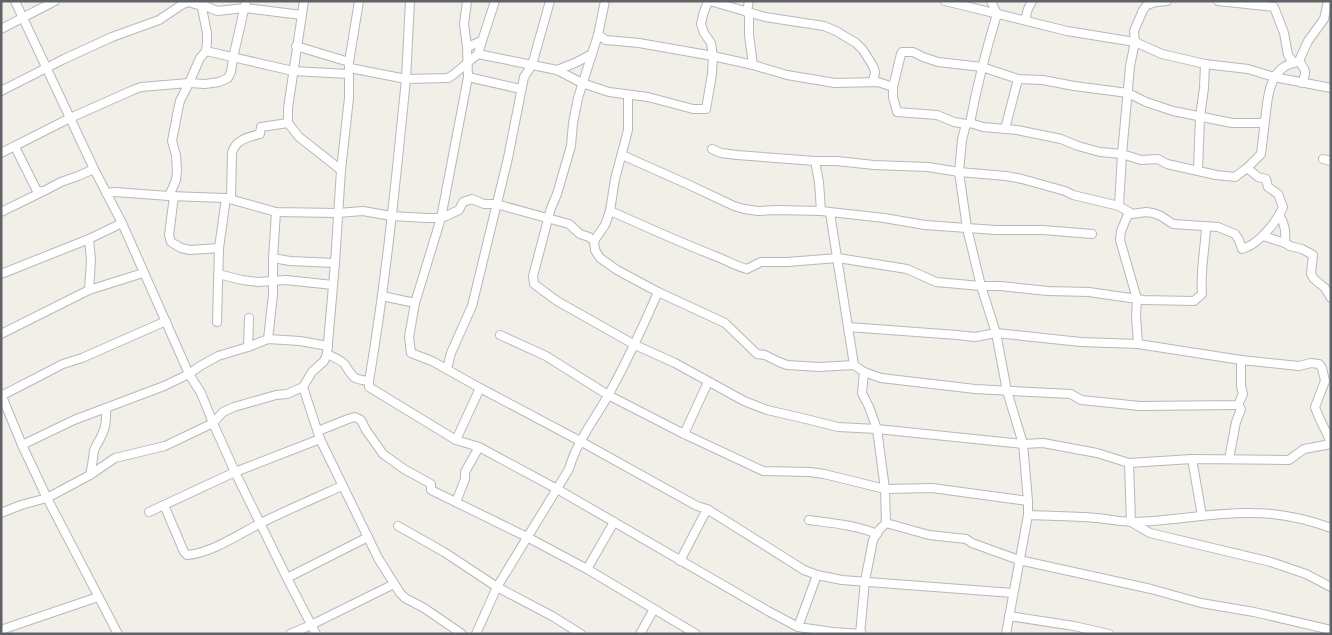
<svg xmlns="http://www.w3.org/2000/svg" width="1332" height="635" font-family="Karla,sans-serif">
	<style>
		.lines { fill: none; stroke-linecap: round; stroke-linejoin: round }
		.street-casing { stroke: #b5b8bc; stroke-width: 10 }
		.street { stroke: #fff; stroke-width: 8 }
	</style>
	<rect width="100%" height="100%" fill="#f1efe8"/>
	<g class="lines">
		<defs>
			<g id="street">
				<polyline points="15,1 94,169 122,223 189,374 201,393 213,423 235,472 287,578 316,634"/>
				<polyline points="304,1 288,108 288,123 299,137 341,170"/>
				<path d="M359 1 349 62V98L341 170 335 263 327 354C333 357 342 360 345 365 354 378 352 379 369 381"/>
				<polyline points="495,1 482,41 467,47 468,77 441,218 415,303 409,337 411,353 432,361 480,388 580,441 697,506 707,509 804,570 817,575 842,580 1013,593"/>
				<path d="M605 1 598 35 578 98 573 123 571 146 557 194 551 208 533 276 534 284 557 301 635 345 675 363 744 401 767 410 802 418 838 427 877 429 1023 444 1043 443 1097 453 1129 463 1192 459 1289 460 1304 449 1331 444C1327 431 1319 420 1315 407L1325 381 1322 368 1319 364 1311 363 1299 366 1241 360 1138 344 1081 342 996 333 975 337 957 335 848 327"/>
				<polyline points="710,1 765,17 824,26 836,31 856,43 863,50 873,66 875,72 873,82"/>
				<polyline points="749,1 747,11 749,16 749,35 753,65"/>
				<polyline points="945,1 1067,31 1135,42 1162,54 1205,64 1248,69 1274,77 1331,88"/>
				<path d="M991 1 997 14C986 50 977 86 970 123L966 124 962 140 959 172 967 228 981 286 996 333 1007 391 1023 444 1028 501V515L1006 634"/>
				<polyline points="1218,1 1274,7 1284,33 1288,55 1294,63"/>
				<polyline points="1025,20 1028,9 1032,1"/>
				<polyline points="1,29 55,1"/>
				<polyline points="598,35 606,40 639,43 713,56 753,65 787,75 835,83 878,82 893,87 893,97 897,112 937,115 954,122 966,124"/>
				<path d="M482 41 478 54 453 75 448 78 406 79C396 180 386 281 369 381V387L456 440 479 447 557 489 768 611 798 627 833 632 862 634"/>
				<polyline points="296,46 349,62"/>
				<polyline points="467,47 464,24 467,1"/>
				<polyline points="206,51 293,71 349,74"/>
				<polyline points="478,54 557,70 582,83 609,92 648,97 693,109 706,109 712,74 713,56 711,43 704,33 701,24 703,15 708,1"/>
				<path d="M1299 61C1306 71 1307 71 1302 83"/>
				<polyline points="350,68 406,79 410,1"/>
				<polyline points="557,70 575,63 592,54"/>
				<polyline points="468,77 521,89"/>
				<path d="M893 87 901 54 902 52H913L923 57 938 62 982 67 1018 79 1043 80 1074 86 1128 93 1146 102 1173 111 1232 123H1261L1265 121C1267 104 1268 77 1284 67 1288 64 1294 63 1299 61L1308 41 1324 19 1328 1"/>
				<polyline points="1,91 64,59 112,37 159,20 183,4 189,2 201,6 201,4 217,11 245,8 302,15"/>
				<polyline points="970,123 983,127 1017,130 1061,139 1078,146 1100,152 1122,154 1141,160 1158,159 1167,164 1216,175 1235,177 1247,168 1261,154 1265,121"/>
				<polyline points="1005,129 1018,79"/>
				<polyline points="15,147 37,191 44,191 61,182 78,176 94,169"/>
				<path d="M712 149 721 153 737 155 815 161H837L874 165 928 167 959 172 1006 176 1022 179 1065 191 1073 195 1119 206 1132 214 1146 212 1153 213 1161 216 1173 224 1218 227 1235 234 1239 240 1242 249C1258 245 1277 222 1283 207L1278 194 1268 187 1266 179 1258 177 1247 168"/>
				<polyline points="1,153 70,118 133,90 141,87 189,83 205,84 219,82 228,78 231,72 233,58 246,1"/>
				<polyline points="622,155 685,183 734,206 744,209 758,211 777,210 821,211 884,218 925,225 967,228 996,230 1043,230 1092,234"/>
				<polyline points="1323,159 1331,161"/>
				<polyline points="815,161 819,182 821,211"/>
				<polyline points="1198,170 1200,117 1204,88 1205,64"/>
				<polyline points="106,193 115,192 169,196 226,198 276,212 338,213 363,211 391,216 427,218 441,218 446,216 459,210 463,202 472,199 484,204 496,204 569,224 580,234 589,237 594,241 595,250 600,258 617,270 658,292 725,323 757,354 765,355 779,362 787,365 819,367 854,365 864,372 881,378 975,389 1071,394 1081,400 1140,406 1238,405 1243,394 1241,386 1241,360"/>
				<polyline points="169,196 176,180 177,171 176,155 172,141 178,110 180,101 189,83 200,58 206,51 207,43 207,33 201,3"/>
				<polyline points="174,196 169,235 171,242 181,248 190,250 219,248"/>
				<path d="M231 199 232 153C235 140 248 137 260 134L261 127 288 123"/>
				<polyline points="1119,206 1122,154 1130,66 1135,42 1134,31 1143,10 1147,5 1156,2 1167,1"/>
				<path d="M610 211C645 226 679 242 715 256 726 260 735 266 747 269L761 262H787L838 258 907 269 936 282 981 286H1000L1048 291 1089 292 1144 300 1194 301 1202 294C1200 271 1205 250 1206 227"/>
				<polyline points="1,212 42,192"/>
				<polyline points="1129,212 1121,231 1120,240 1137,299 1136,316 1138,344"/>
				<polyline points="830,213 854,365"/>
				<path d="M1280 216C1285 225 1286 232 1285 243"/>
				<polyline points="1263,236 1285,243 1290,246 1302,249 1313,255 1311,274 1314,279 1325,288 1331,298"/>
				<polyline points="594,241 605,225 610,211 615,179 628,130 628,95"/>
				<polyline points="273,258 290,261 335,263"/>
				<polyline points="1,274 89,239"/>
				<polyline points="218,274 242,280 258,282 286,280 333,285"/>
				<polyline points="89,290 91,260 89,239 122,223"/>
				<polyline points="382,296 415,303"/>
				<polyline points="217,322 219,248 226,198"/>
				<polyline points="1,334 89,290 143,273"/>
				<polyline points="500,335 546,356 608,395 684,434 763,471 810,472 824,474 885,489 932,488 1028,501"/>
				<polyline points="268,339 273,295 273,258 276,212"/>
				<polyline points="248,347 249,318"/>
				<polyline points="447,369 451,353 472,306 508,158 524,77 532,65 550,1"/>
				<polyline points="1,394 22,445 47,498 118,634"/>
				<polyline points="1,396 63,364 82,358 166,321"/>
				<polyline points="318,431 348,419 355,417 361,420 366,430 383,454 404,469 431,484 431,490 527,537 587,569 696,634"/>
				<polyline points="684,434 708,382"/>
				<polyline points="320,439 378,558 400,593 405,598 424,608 462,634"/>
				<polyline points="456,440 480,388"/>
				<polyline points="22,445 74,420 164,386 189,374 200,366 218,356 248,347 268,339 300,341 328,346"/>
				<polyline points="1192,459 1202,516"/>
				<polyline points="1229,459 1236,422 1241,409 1238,405"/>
				<polyline points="1129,463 1131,522"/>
				<path d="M90 475C92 467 93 459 94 451 96 444 101 439 103 432 107 425 106 416 106 408"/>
				<polyline points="456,502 465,479 465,472 479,447"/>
				<path d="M164 505 184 552 187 555C212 553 239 534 261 523 287 510 315 498 342 486"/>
				<polyline points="149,512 235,472 320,439 303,387"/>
				<polyline points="1,513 21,505 47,498 90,475 115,458 165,446 213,423 223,412 234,407 276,395 287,394 303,387 312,372 324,361 327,354"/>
				<path d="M1028 515C1050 516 1073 516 1096 518 1109 519 1122 522 1134 522 1174 521 1213 512 1252 513 1279 513 1306 519 1331 528"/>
				<path d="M809 520C832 523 856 525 877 534"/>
				<polyline points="1131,522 1150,533 1271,562 1306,574 1331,587"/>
				<polyline points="886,523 929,535 966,539 972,543 1019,560 1151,589 1201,603 1254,612 1331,630"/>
				<polyline points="398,526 444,552 497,587 552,616 581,634"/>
				<polyline points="680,561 707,509"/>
				<polyline points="587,569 614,522"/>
				<polyline points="287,578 368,537"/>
				<polyline points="1009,616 1074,626 1109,634"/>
				<polyline points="798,627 817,575"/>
				<polyline points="1,630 98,597"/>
				<polyline points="290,634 311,625 394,584"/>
				<path d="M476 634 497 587 569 469C577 441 595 419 609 394 627 361 643 327 658 292"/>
				<polyline points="640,634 654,609"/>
				<polyline points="860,634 865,581 873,540 879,530 886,523 885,489 877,429 869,407 862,393 864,372"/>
			</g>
		</defs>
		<!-- street casing -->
		<use href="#street" class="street-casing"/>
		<!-- street -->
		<use href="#street" class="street"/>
	</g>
	<!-- border -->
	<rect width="1332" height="635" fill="none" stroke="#5f6368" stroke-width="5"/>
</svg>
